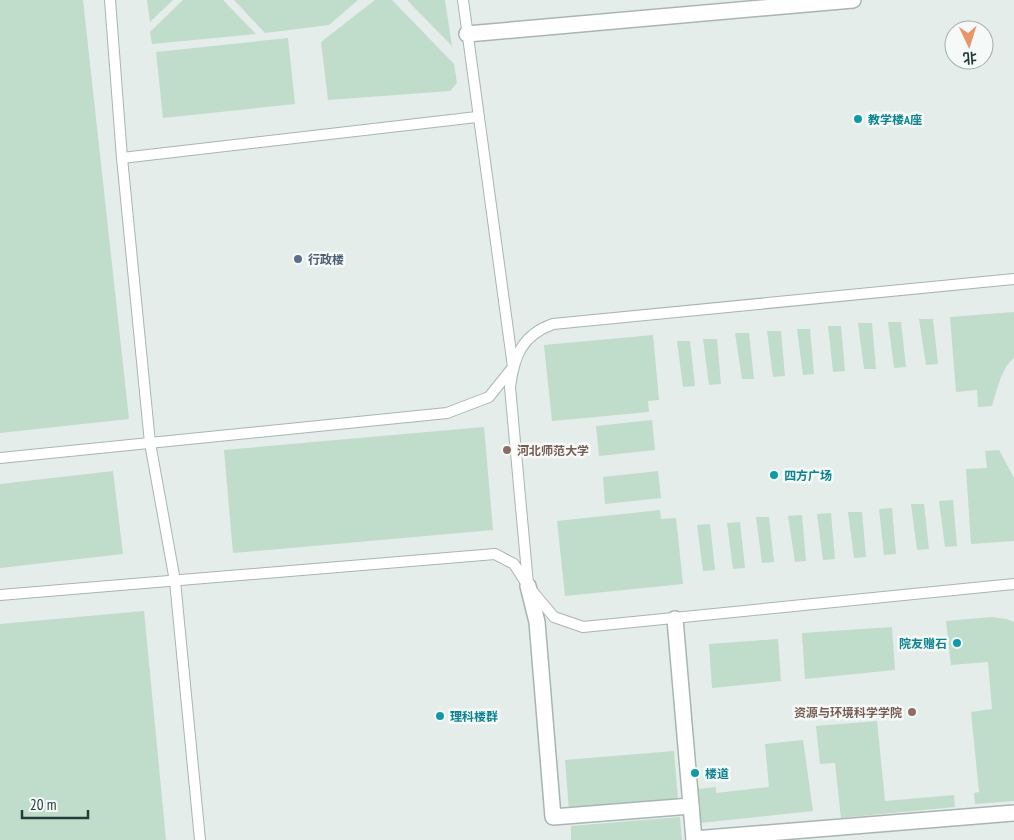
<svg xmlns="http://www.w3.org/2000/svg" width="1014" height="840" font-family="'PT Sans Narrow','Noto Sans SC',sans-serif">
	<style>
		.green { fill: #c0dccb }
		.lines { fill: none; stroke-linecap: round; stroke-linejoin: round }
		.lane-casing { stroke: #a8b5b2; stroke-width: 12 }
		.street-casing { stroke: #a8b5b2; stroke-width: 18 }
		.lane { stroke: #fff; stroke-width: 10 }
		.street { stroke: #fff; stroke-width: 15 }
		.culture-dot { fill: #0f9aa8; stroke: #f5f9f8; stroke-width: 2 }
		.service-dot { fill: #5c6f8a; stroke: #f5f9f8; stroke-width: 2 }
		.education-dot { fill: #8d6e63; stroke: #f5f9f8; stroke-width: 2 }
		.labels { text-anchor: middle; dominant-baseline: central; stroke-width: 5; stroke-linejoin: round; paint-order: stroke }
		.culture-label { font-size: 12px; font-weight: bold; fill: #0d838f; stroke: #f5f9f8; text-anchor: start }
		.service-label { font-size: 12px; font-weight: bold; fill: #4e5e75; stroke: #f5f9f8; text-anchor: start }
		.education-label { font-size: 12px; font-weight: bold; fill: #785e54; stroke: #f5f9f8; text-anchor: start }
	</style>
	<rect width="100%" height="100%" fill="#e5edea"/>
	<!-- green -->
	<g class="green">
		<polygon points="0,0 83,0 129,419 0,433"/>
		<polygon points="147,0 173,0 150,22"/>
		<polygon points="183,0 223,0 256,34 152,44 150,32"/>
		<polygon points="234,0 358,0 329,25 265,33"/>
		<polygon points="375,0 392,0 454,64 457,83 450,91 328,100 321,42"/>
		<polygon points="407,0 445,0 452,46"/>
		<polygon points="288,38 295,104 163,118 156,52"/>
		<path d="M1014 312V358C1001 368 997 391 992 406L978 407 977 390 956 392 950 317Z"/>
		<polygon points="919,319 933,319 938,364 926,365"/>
		<polygon points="888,322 901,322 906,367 894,368"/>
		<polygon points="858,323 872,323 876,369 864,369"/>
		<polygon points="828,326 841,326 845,371 833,372"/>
		<polygon points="797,329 810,329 814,374 803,375"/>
		<polygon points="767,331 781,331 785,376 773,377"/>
		<polygon points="735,333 749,333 754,379 742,379"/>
		<polygon points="653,335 659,400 648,401 649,412 552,421 544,345"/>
		<polygon points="703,339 717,339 721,384 709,385"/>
		<polygon points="677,341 690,341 695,386 683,387"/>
		<polygon points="652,420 655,450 599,456 596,426"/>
		<polygon points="484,427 493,530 233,553 224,450"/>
		<polygon points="999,450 1014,478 1014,541 971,544 966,469 987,468 985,451"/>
		<polygon points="113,471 123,554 0,568 0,484"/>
		<polygon points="658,471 661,498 605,504 603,477"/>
		<polygon points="953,500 957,546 945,547 939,501"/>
		<polygon points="911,504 924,504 929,549 917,550"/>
		<polygon points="892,508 896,554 884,555 879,509"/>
		<polygon points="660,510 661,519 676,518 683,584 565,596 557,521"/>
		<polygon points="848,512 862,512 866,557 854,558"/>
		<polygon points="831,513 835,559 823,560 817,514"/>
		<polygon points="802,515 806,561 795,562 788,516"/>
		<polygon points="756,517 769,517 774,562 762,563"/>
		<polygon points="740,522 745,568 733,569 727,523"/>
		<polygon points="710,524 715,570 703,571 697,525"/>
		<polygon points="144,611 166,840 0,840 0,624"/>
		<polygon points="992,617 1006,619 1014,622 1014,801 975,804 974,793 979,792 971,712 992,709 988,662 951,665 946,621"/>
		<polygon points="892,627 895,670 805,679 802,633"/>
		<polygon points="778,639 781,681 712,688 709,644"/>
		<polygon points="877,721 885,801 954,795 955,807 841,818 835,763 820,764 816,726"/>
		<polygon points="803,740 813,811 700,823 697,789 716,787 716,793 769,787 765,744"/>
		<polygon points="674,751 678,800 569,811 565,760"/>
		<polygon points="680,817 682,840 571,840 571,826"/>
	</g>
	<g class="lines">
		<defs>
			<g id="lane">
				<polyline points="110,0 122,158 150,443 175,581 200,840"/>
				<polyline points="122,158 477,117"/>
				<polyline points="0,458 447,413 489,397 513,367 463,0"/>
				<path d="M528 584 510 387C514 356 522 335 553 324L1014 279"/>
				<polyline points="0,595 495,554 514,564 528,586 554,617 583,627 1014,584"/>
			</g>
			<g id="street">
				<polyline points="467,34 853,0"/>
				<polyline points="528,586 537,622 553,817 691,806"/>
				<polyline points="675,619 694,840"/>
				<polyline points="694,839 1014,813"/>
			</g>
		</defs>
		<!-- lane casing -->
		<use href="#lane" class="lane-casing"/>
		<!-- street casing -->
		<use href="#street" class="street-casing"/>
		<!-- lane -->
		<use href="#lane" class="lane"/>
		<!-- street -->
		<use href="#street" class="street"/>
	</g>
	<!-- markers -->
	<g class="culture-dot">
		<circle cx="858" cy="119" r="5"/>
		<circle cx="774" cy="475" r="5"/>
		<circle cx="957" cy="643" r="5"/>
		<circle cx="440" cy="716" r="5"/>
		<circle cx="695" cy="773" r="5"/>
	</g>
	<circle class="service-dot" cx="298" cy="259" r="5"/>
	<g class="education-dot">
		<circle cx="507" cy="450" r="5"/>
		<circle cx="912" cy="712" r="5"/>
	</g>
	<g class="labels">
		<!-- culture labels -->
		<g class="culture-label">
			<text x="868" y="119">教学楼A座</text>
			<text x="784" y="475">四方广场</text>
			<text x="947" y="643" text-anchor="end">院友赠石</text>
			<text x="450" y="716">理科楼群</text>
			<text x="705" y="773">楼道</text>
		</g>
		<!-- service labels -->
		<g class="service-label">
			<text x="308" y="259">行政楼</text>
		</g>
		<!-- education labels -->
		<g class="education-label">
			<text x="517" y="450">河北师范大学</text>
			<text x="902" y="712" text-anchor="end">资源与环境科学学院</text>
		</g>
	</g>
	<!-- north arrow -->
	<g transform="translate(969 45) rotate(176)"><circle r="24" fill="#f5f9f8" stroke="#a2aeac"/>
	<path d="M0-4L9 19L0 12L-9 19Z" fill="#e79669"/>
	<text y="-8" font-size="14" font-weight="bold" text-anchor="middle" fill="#253d3a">北</text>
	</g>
	<!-- scale -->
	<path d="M22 810v8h66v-8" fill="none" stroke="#253d3a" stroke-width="2.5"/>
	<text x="30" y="810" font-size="15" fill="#253d3a" stroke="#f5f9f8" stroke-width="4" paint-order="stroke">20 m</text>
</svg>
